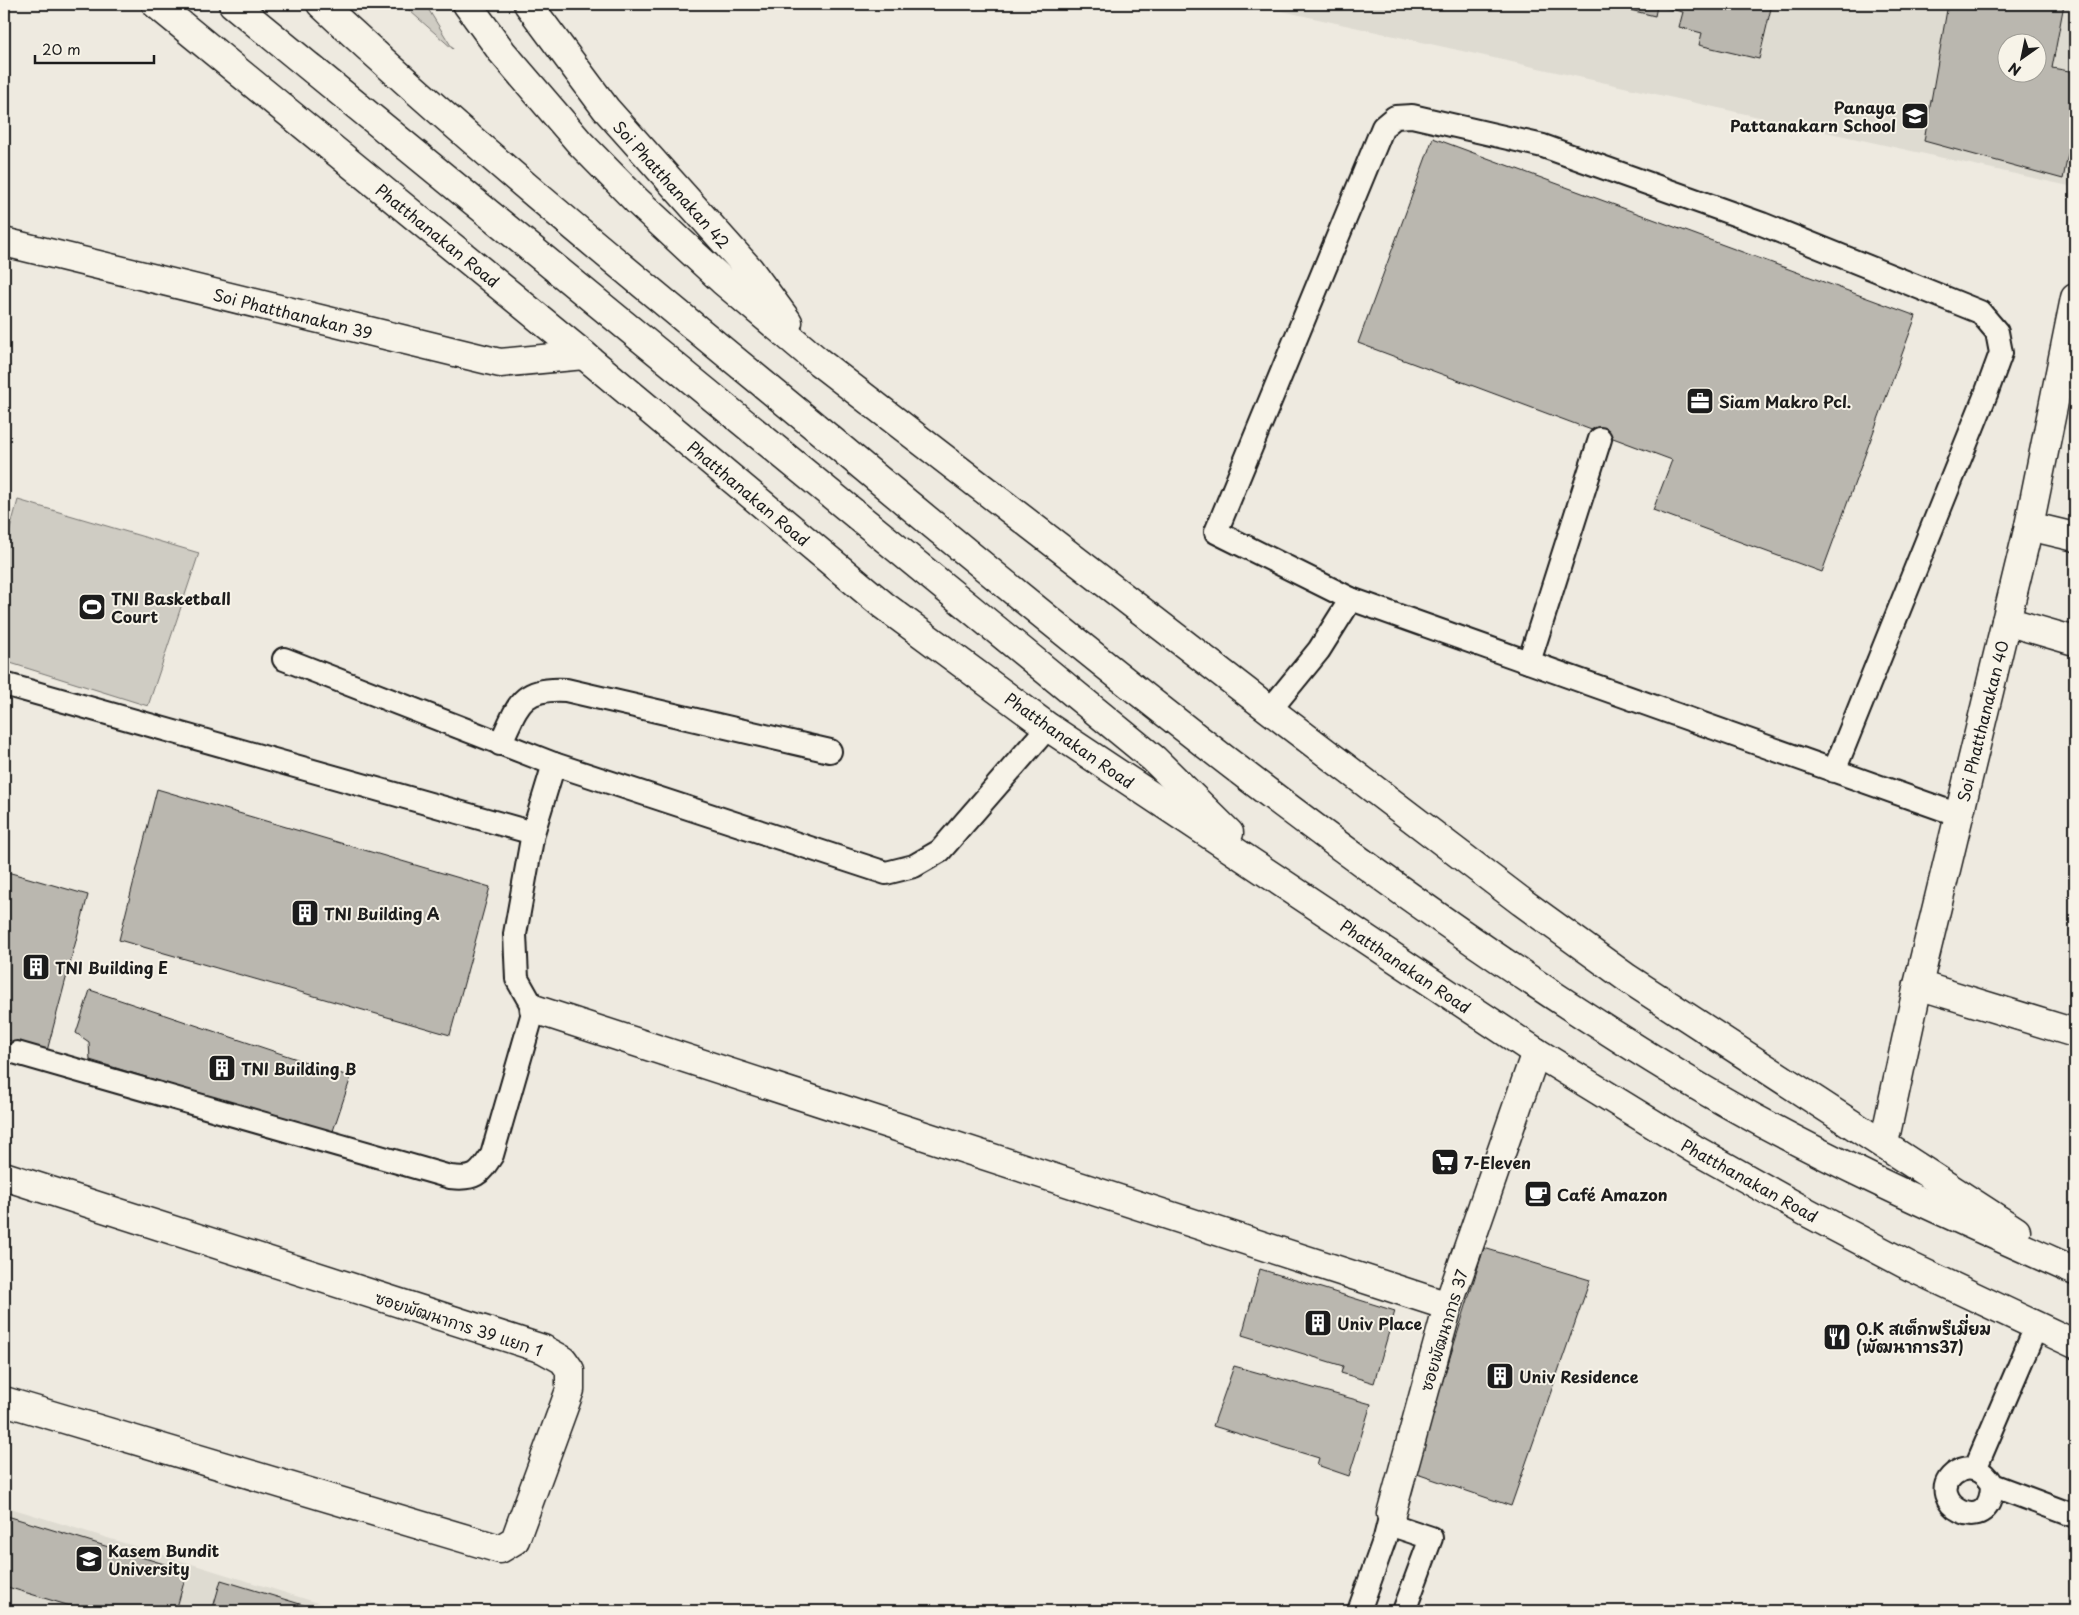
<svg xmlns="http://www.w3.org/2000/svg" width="2079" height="1615" font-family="'Playpen Sans','Playpen Sans Thai',sans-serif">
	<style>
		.built { fill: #dedbd1; fill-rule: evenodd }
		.green { fill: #cfccc3; stroke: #767470 }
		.building { fill: #bab7af; stroke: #1c1c1c; fill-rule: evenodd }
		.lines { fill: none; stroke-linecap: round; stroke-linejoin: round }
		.lane-casing { stroke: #1c1c1c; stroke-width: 26 }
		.street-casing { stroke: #1c1c1c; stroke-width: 31 }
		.secondary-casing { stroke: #1c1c1c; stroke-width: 31 }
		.lane { stroke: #f7f3e8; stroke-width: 22 }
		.street { stroke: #f7f3e8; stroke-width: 28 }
		.secondary { stroke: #f7f3e8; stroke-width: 28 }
		.labels { text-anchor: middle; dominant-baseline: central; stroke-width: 4; stroke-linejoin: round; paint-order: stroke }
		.poi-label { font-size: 16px; font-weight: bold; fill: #1c1c1c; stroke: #f7f3e8; text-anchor: start }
		.street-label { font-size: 16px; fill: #1c1c1c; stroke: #f7f3e8 }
	</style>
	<rect width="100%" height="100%" fill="#eeeae0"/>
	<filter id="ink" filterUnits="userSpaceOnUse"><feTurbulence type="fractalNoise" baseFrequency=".02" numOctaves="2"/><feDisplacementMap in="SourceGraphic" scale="10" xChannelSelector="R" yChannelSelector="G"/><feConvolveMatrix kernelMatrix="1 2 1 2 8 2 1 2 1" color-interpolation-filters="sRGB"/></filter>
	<g filter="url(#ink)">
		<!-- built -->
		<g class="built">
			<path d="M1251 4H2075V159L2069 186ZM2006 42H2036V72H2006Z"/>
			<polygon points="4,1506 344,1611 4,1611"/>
		</g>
		<!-- green -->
		<g class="green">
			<polygon points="402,4 425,4 453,49"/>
			<polygon points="18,500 199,553 148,706 4,661 4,551"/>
		</g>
		<!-- building -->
		<g class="building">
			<polygon points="1605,4 1772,4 1759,59 1699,45 1702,33 1679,27 1683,12 1657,6 1655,16"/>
			<path d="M1948 4H2064L2052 68 2075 72V121L2063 179 1924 141ZM2006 42H2036V72H2006Z"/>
			<polygon points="1433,138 1916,316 1822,572 1653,510 1672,460 1358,343"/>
			<polygon points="157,789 490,887 450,1035 119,940"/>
			<polygon points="4,871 88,895 47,1051 4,1039"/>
			<polygon points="90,990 351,1077 332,1134 90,1060 89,1042 76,1033"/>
			<polygon points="1484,1248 1590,1280 1511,1506 1414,1473"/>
			<polygon points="1260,1269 1395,1311 1374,1383 1341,1373 1343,1366 1242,1335"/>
			<polygon points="1234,1366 1371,1404 1349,1476 1317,1465 1319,1458 1213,1426"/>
			<polygon points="4,1515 187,1571 176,1611 87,1611 4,1586"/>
			<polygon points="221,1580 323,1611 212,1611"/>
		</g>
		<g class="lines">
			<defs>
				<g id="lane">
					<polyline points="284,659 554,764 886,873 914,866 940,851 1048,727"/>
					<polyline points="1529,662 1600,439"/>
					<polyline points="4,684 533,833"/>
					<polyline points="1270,710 1319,650 1351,599"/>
					<path d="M500 744C518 707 519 687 566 690L830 751"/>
					<polyline points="1834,771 1986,394 2001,353 1997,332 1980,312 1762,224 1543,146 1412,116 1395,117 1383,127 1216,532 1351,599 1959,815"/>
					<path d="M17 1053 450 1177C475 1180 479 1175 492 1155L534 1009 517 979 515 934 533 833 554 764"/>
					<polyline points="1975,1469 2036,1327"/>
					<path d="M1992 1485C1991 1543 1922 1500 1954 1474 1970 1462 1984 1471 1992 1485L2075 1516"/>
					<polyline points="1389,1524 1431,1538 1404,1611"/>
					<polyline points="1359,1611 1385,1538 1391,1514"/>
				</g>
				<g id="street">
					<polyline points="4,242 500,363 584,355"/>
					<polyline points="2029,526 2075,537"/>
					<polyline points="2006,621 2075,641"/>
					<polyline points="1918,985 2075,1033"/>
					<polyline points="534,1009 1448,1306"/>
					<polyline points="1884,1143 1918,985 2029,526 2075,298"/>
					<polyline points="4,1176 543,1349 563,1360 570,1370 570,1390 515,1540 500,1549 4,1401"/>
					<polyline points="1391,1514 1448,1306 1536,1052"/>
				</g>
				<g id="secondary">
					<polyline points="156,4 584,355 883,605 1048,727 1536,1052 1694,1149 1801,1209 1911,1267 2075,1344"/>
					<polyline points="233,4 1154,759 1229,833"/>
					<path d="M321 4C486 158 662 300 836 444 1105 669 1383 896 1684 1078 1808 1153 1942 1212 2075 1271"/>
					<polyline points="467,4 502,52 580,143 637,201 723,281 819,362 1270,710 1522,902 1627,978 2016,1231"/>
					<polyline points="528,4 606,109 749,269 788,322"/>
				</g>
			</defs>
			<!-- lane casing -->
			<use href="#lane" class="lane-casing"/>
			<!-- street casing -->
			<use href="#street" class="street-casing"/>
			<!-- secondary casing -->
			<use href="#secondary" class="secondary-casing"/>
			<!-- lane -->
			<use href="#lane" class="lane"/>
			<!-- street -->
			<use href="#street" class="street"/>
			<!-- secondary -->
			<use href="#secondary" class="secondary"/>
		</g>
	</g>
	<!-- icons -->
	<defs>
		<symbol id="school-square" viewBox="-11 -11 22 22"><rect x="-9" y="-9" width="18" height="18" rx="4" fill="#1c1c1c" stroke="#f7f3e8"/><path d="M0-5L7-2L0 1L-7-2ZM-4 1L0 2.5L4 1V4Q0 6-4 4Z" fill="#fff"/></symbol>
		<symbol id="office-square" viewBox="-11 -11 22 22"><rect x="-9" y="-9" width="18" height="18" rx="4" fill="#1c1c1c" stroke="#f7f3e8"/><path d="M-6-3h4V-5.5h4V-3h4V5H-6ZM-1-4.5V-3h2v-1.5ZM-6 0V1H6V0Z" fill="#fff"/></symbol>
		<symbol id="stadium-square" viewBox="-11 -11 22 22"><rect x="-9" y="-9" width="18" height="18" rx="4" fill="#1c1c1c" stroke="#f7f3e8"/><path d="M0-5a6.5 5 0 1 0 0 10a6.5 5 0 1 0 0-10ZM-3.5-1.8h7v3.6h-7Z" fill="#fff"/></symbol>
		<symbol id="building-square" viewBox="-11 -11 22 22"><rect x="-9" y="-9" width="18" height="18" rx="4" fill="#1c1c1c" stroke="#f7f3e8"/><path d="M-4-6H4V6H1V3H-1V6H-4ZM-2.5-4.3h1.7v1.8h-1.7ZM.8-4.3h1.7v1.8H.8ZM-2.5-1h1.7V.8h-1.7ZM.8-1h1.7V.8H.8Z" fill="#fff"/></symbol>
		<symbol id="supermarket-square" viewBox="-11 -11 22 22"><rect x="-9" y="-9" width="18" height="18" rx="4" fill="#1c1c1c" stroke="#f7f3e8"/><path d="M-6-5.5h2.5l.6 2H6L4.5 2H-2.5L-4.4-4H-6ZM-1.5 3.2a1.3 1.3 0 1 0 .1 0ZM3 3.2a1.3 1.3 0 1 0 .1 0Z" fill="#fff"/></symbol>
		<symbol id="cafe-square" viewBox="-11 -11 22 22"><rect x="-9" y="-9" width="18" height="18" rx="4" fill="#1c1c1c" stroke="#f7f3e8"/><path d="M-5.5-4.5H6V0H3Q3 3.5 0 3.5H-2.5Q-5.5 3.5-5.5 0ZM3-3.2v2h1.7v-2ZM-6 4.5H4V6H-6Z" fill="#fff"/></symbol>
		<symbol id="restaurant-square" viewBox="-11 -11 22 22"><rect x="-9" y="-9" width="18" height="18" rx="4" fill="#1c1c1c" stroke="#f7f3e8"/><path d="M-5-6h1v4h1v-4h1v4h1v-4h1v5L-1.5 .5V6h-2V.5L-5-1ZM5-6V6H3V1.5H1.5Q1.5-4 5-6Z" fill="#fff"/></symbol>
		<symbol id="university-square" viewBox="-11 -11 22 22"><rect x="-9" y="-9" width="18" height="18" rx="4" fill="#1c1c1c" stroke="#f7f3e8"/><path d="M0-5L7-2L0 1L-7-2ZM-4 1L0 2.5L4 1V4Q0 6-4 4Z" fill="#fff"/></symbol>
	</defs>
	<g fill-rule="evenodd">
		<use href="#school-square" x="1899" y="100" width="32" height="32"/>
		<use href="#office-square" x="1684" y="385" width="32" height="32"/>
		<use href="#stadium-square" x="76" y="591" width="32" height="32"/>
		<use href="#building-square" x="289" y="897" width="32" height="32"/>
		<use href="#building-square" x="20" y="951" width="32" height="32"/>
		<use href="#building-square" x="206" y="1052" width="32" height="32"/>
		<use href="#supermarket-square" x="1429" y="1146" width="32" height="32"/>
		<use href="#cafe-square" x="1522" y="1178" width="32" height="32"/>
		<use href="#building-square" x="1302" y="1307" width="32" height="32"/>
		<use href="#restaurant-square" x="1821" y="1321" width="32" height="32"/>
		<use href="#building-square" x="1484" y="1360" width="32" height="32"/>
		<use href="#university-square" x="73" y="1543" width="32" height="32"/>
	</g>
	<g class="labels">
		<!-- poi labels -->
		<g class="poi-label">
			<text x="1896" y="107" text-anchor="end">Panaya<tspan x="1896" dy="18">Pattanakarn School</tspan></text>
			<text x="1719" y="401">Siam Makro Pcl.</text>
			<text x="111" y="598">TNI Basketball<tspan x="111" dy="18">Court</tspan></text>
			<text x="324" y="913">TNI Building A</text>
			<text x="55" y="967">TNI Building E</text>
			<text x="241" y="1068">TNI Building B</text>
			<text x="1464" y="1162">7-Eleven</text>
			<text x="1557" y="1194">Café Amazon</text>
			<text x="1337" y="1323">Univ Place</text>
			<text x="1856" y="1328">O.K สเต็กพรีเมี่ยม<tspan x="1856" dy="18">(พัฒนาการ37)</tspan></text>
			<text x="1519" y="1376">Univ Residence</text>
			<text x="108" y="1550">Kasem Bundit<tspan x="108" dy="18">University</tspan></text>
		</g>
		<!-- street labels -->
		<g class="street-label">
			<text transform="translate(672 184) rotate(48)">Soi Phatthanakan 42</text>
			<text transform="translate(438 235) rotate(39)">Phatthanakan Road</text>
			<text transform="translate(293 313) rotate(14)">Soi Phatthanakan 39</text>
			<text transform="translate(749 493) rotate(40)">Phatthanakan Road</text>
			<text transform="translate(1982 721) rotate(-76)">Soi Phatthanakan 40</text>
			<text transform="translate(1070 740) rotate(35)">Phatthanakan Road</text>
			<text transform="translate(1406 966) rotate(34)">Phatthanakan Road</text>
			<text transform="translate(1750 1180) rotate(29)">Phatthanakan Road</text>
			<text transform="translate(459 1323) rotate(18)">ซอยพัฒนาการ 39 แยก 1</text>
			<text transform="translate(1443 1330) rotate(-73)">ซอยพัฒนาการ 37</text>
		</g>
	</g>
	<!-- margin -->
	<rect width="2079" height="1615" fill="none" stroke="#f7f3e8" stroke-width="20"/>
	<rect x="10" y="10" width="2059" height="1595" fill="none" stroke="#1c1c1c" stroke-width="2" filter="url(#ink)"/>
	<!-- north arrow -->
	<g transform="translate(2022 58) rotate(213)"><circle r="24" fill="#f7f3e8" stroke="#9f9d96"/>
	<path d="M0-4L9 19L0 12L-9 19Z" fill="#1c1c1c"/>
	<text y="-8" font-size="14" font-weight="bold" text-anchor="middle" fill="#1c1c1c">N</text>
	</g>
	<!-- scale -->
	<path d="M35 55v8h119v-8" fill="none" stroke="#1c1c1c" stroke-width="2.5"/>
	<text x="42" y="55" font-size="15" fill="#1c1c1c" stroke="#f7f3e8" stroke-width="4" paint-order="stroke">20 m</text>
</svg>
